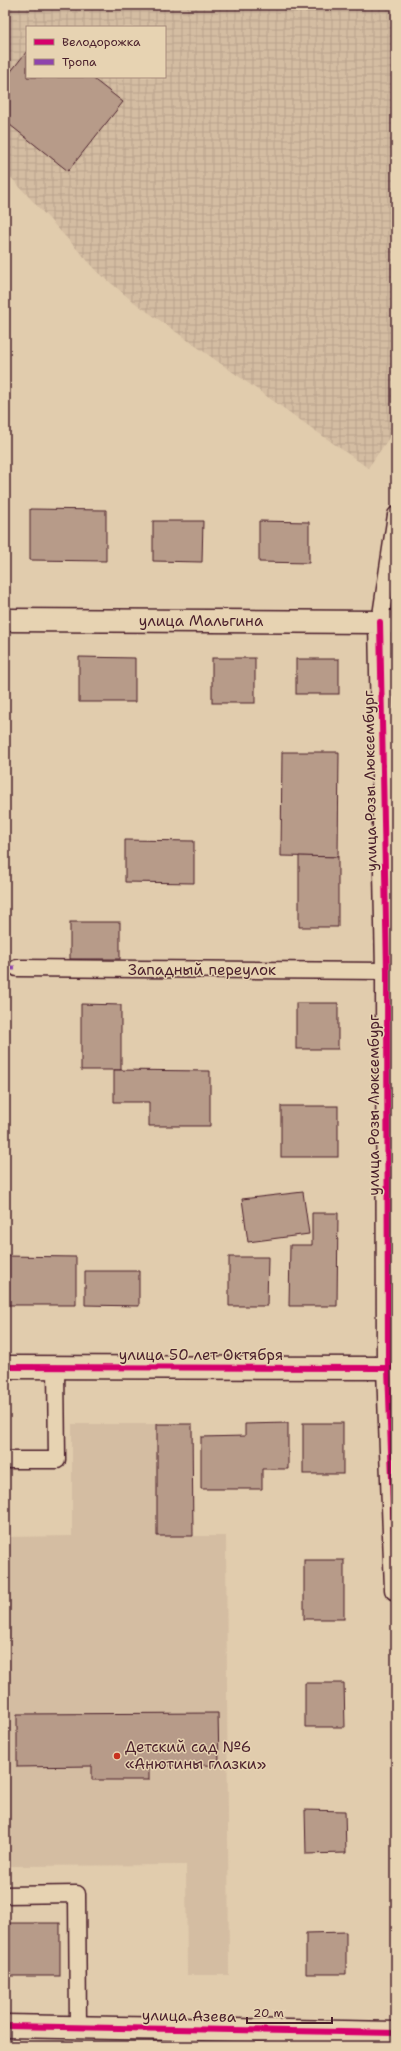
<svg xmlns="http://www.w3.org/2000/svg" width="401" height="2051" font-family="'Shantell Sans',sans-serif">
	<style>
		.built { fill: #d4bda2 }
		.industrial { fill: url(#industrial-grid); fill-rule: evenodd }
		.building { fill: #b79b89; stroke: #4a1f2b }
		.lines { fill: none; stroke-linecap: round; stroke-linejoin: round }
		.lane-casing { stroke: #4a1f2b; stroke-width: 19 }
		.street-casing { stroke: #4a1f2b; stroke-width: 25 }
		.secondary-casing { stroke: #4a1f2b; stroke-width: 25 }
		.lane { stroke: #e7d3b2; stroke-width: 16 }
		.street { stroke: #e7d3b2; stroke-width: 22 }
		.secondary { stroke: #e7d3b2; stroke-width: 22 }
		.quiet { stroke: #8e44ad; stroke-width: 5; stroke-dasharray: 10 5; stroke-linecap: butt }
		.cycleway-casing { stroke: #e7d3b2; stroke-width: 8 }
		.cycleway { stroke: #d6006c; stroke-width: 6 }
		.poi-dot { fill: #c8321e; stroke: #e7d3b2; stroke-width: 1.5 }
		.labels { text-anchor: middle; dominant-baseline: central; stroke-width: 3; stroke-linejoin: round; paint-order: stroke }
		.street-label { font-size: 15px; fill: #4a1f2b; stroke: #e7d3b2 }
		.poi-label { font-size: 15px; fill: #4a1f2b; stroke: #e7d3b2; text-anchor: start }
	</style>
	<defs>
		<pattern id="industrial-grid" width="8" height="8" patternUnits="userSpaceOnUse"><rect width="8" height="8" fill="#d4bda2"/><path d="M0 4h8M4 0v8" fill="none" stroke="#b8a28c"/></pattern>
	</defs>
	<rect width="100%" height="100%" fill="#e1ccad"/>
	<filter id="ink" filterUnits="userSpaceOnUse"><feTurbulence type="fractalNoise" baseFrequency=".025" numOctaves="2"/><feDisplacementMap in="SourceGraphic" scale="8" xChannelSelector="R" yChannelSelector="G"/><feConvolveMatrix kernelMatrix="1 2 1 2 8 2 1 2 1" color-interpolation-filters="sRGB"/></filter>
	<g filter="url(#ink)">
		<!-- built -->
		<polygon class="built" points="72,1424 157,1424 157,1536 226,1536 229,1975 187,1975 186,1865 6,1866 5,1537 72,1536"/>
		<!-- industrial -->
		<path class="industrial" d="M5 5H392L396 9V428L368 468 131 300 98 272 5 171ZM27 27H165V77H27Z"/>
		<!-- building -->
		<g class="building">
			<polygon points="27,51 27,77 91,77 123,102 68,171 5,121 5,79"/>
			<polygon points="30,509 106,510 106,561 30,560"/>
			<polygon points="153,521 203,521 202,562 153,561"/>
			<polygon points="259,521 309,522 309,563 259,562"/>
			<polygon points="79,657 135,658 135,702 79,702"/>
			<rect x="212" y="658" width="43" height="45"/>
			<rect x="296" y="659" width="43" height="35"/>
			<polygon points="282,752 339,752 338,857 281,856"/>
			<polygon points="125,840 194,841 194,883 125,882"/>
			<polygon points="299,856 338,857 338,927 299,927"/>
			<rect x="70" y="922" width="50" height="37"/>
			<rect x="296" y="1003" width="42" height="46"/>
			<polygon points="81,1004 121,1005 121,1070 81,1070"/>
			<polygon points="114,1070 210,1071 210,1126 149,1126 149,1102 114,1102"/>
			<rect x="281" y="1106" width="57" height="51"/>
			<polygon points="303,1192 309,1234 248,1242 242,1199"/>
			<polygon points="312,1213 338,1213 337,1306 289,1306 290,1245 312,1245"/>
			<polygon points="5,1256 76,1257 76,1305 5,1305"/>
			<polygon points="229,1257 268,1257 267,1306 229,1306"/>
			<polygon points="85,1271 139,1271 139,1306 85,1305"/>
			<polygon points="288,1423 288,1469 262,1469 262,1489 201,1489 201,1437 245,1436 245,1424"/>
			<rect x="303" y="1423" width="40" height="51"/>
			<polygon points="157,1424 192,1424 193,1536 157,1536"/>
			<rect x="304" y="1560" width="40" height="59"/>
			<polygon points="305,1683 344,1683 345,1727 305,1727"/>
			<polygon points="218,1713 219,1765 149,1766 149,1780 92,1780 92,1766 17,1767 17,1714"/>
			<polygon points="305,1810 345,1811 346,1853 306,1854"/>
			<rect x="5" y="1923" width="55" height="53"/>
			<polygon points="346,1932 346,1974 306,1974 306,1933"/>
		</g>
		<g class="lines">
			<defs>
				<g id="lane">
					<polyline points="380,622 396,515"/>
					<polyline points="17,968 387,971"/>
					<polyline points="5,1460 57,1460 56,1368"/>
					<polyline points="5,1895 77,1894 78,2027"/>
				</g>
				<g id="street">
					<polyline points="380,622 396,622"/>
					<polyline points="5,1367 388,1368 396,1366"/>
				</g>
				<g id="secondary">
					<polyline points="5,620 380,622 387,971 388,1368 396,1589"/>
					<polyline points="5,2026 396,2033"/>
				</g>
			</defs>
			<!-- lane casing -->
			<use href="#lane" class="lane-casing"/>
			<!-- street casing -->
			<use href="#street" class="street-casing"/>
			<!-- secondary casing -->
			<use href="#secondary" class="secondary-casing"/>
			<!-- lane -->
			<use href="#lane" class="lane"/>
			<!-- street -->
			<use href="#street" class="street"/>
			<!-- secondary -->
			<use href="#secondary" class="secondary"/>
			<!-- quiet -->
			<polyline class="quiet" points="5,968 17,968"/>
			<defs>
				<g id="cycleway">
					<polyline points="380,622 387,971 388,1368 396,1589"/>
					<polyline points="5,1367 388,1368 396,1366"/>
					<polyline points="5,2026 396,2033"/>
				</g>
			</defs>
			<!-- cycleway casing -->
			<use href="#cycleway" class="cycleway-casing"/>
			<!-- cycleway -->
			<use href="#cycleway" class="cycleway"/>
		</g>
	</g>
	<!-- markers -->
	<circle class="poi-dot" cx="117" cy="1756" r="4"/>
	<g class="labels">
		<!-- street labels -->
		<g class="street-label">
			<text x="201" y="621">улица Мальгина</text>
			<text transform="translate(370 781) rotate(-91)">улица Розы Люксембург</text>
			<text x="202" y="970">Западный переулок</text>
			<text transform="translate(374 1105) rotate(-90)">улица Розы Люксембург</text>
			<text x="201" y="1355">улица 50 лет Октября</text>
			<text transform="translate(189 2016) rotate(1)">улица Азева</text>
		</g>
		<!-- poi labels -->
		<g class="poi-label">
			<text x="125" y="1747">Детский сад №6<tspan x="125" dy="17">«Анютины глазки»</tspan></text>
		</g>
	</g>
	<!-- margin -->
	<rect width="401" height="2051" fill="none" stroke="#e7d3b2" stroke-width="20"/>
	<rect x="10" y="10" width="381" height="2031" fill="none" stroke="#4a1f2b" stroke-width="1.5" filter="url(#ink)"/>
	<!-- legend -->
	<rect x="26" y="26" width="140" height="52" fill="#e7d3b2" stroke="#a88b7c"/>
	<rect x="34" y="39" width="20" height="6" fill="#d6006c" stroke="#a88b7c"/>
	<text x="62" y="46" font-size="12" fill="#4a1f2b">Велодорожка</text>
	<rect x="34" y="59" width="20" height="6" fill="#8e44ad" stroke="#a88b7c"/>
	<text x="62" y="66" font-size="12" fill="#4a1f2b">Тропа</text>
	<!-- scale -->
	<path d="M247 2017v6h85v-6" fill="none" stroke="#4a1f2b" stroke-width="2"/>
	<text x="253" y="2017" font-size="12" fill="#4a1f2b" stroke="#e7d3b2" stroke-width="3" paint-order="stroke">20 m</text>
</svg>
